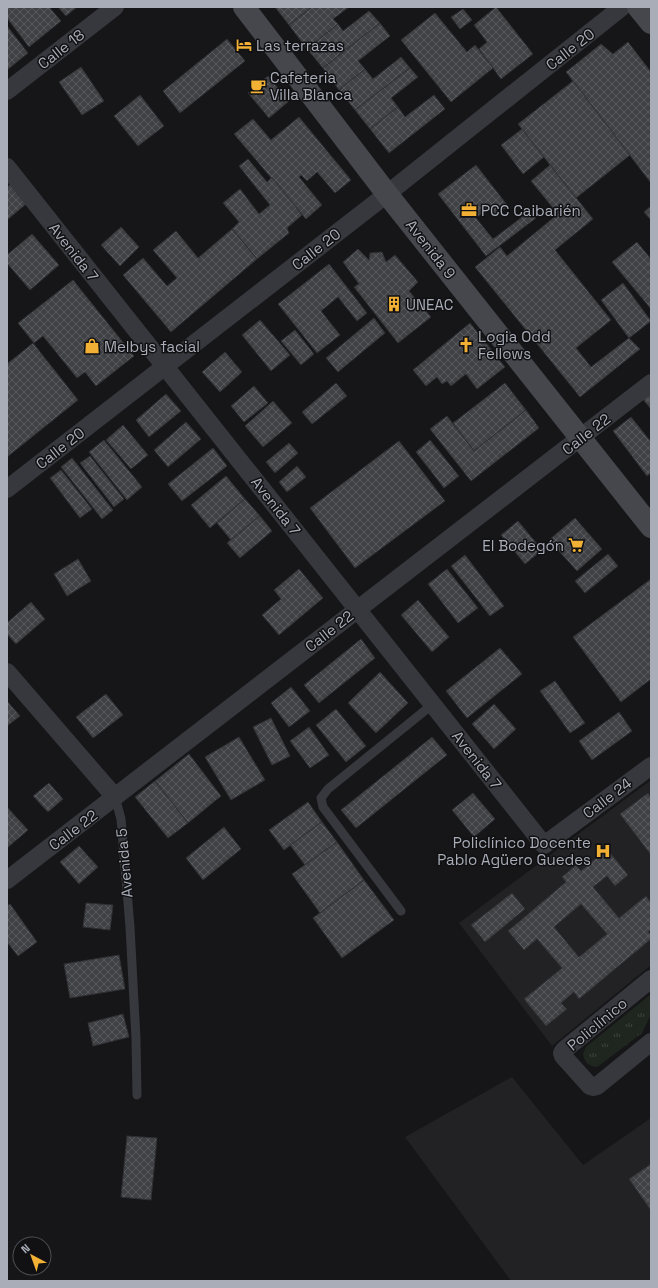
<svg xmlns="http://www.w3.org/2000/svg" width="658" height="1288" font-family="'Space Grotesk',sans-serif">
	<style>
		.built { fill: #222225 }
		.grass { fill: url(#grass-tufts) }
		.building { fill: url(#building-cross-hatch); stroke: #303034; fill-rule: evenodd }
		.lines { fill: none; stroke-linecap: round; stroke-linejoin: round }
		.service { stroke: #37383d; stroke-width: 9 }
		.minor { stroke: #37383d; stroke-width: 18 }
		.secondary { stroke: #45474d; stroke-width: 22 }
		.labels { text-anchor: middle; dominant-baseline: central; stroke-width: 3; stroke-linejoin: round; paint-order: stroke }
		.poi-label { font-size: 15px; fill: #a8adb8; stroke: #111113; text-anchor: start }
		.street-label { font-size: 15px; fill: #a8adb8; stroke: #111113 }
	</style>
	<defs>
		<pattern id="grass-tufts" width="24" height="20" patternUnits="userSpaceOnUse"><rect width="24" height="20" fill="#1e261f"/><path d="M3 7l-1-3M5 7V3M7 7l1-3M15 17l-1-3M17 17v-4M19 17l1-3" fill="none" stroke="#3c433d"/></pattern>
		<pattern id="building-cross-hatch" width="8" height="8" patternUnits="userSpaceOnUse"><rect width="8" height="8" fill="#404145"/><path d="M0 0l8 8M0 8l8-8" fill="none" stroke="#595a5e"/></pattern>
	</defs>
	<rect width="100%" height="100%" fill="#161618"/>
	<!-- built -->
	<g class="built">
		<polygon points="651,780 651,965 552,1046 459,923"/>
		<polygon points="512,1077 583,1165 651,1118 651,1281 511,1281 405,1137"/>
	</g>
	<!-- grass -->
	<path class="grass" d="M651 994V1014L642 1033 597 1067C588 1066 585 1063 583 1054L586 1047Z"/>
	<!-- building -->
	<g class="building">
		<polygon points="7,7 49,7 61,21 29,47 7,18"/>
		<polygon points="58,7 77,7 66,16"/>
		<polygon points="275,7 312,7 289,25"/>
		<polygon points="312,7 349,7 333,19 338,24 307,49 289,25"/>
		<polygon points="496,7 533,54 501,79 479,49 487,42 474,25"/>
		<polygon points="463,9 472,20 460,29 451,17"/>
		<polygon points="369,11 380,23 323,68 307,49 338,24 343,31"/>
		<polygon points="435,13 467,52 475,45 493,68 451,102 401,40"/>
		<polygon points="380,23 390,36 358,61 365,69 339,90 323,68"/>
		<polygon points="7,26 28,53 7,70"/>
		<polygon points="227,39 245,61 180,113 163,91"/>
		<polygon points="628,42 651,72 651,183 566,72 601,44 613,54"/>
		<polygon points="401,57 410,68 355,110 339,90 365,69 373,79"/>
		<polygon points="81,67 104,101 82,115 59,82"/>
		<polygon points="410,68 418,77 391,98 398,107 370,129 355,110"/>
		<polygon points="268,76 289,101 269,118 248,93"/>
		<polygon points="573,81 630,155 576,198 518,124"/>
		<polygon points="140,95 164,126 138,146 114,116"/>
		<polygon points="434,95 445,109 389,153 370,129 398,107 405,117"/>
		<polygon points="299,117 351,180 335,193 317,172 307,181 301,175 299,177 322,205 306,219 234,134 253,119 271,140"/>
		<polygon points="522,129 544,157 523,174 501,145"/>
		<polygon points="248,159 267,182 272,177 302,215 287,228 289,233 257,259 232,229 239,222 223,203 240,189 259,214 270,205 239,166"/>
		<polygon points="476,165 508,206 494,217 488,209 476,218 493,239 530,211 536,218 486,256 438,194"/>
		<polygon points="550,165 593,219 555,250 611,320 576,348 591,367 629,338 640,349 580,397 475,267 500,247 507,256 558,214 531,181"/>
		<polygon points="10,185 26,204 7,220 7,187"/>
		<polygon points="651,206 651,220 644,212"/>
		<polygon points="121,227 139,247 120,266 101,245"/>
		<polygon points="232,229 257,259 171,332 123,275 143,258 167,286 177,278 153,250 176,231 198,258"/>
		<polygon points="32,234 59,265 30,290 7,263 7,255"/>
		<polygon points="637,242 651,259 651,309 612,262"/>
		<polygon points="358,249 369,260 370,253 382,252 386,262 395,255 418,282 409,291 431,317 398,343 354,287 359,284 343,262"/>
		<polygon points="329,264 367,313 357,321 338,297 321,311 340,335 317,353 278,304"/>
		<polygon points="73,280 134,356 96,386 85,372 77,378 43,336 34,343 18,323"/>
		<polygon points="623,283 651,321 629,338 601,300"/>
		<polygon points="374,318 385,333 338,372 326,358"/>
		<polygon points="260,320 290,355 271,371 242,335"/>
		<polygon points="470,323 505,367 477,389 466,374 451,386 447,381 442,384 437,377 426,386 413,370"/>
		<polygon points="295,330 314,354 301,365 281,341"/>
		<polygon points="33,343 78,400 7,457 7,364"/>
		<polygon points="225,352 242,372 220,392 202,372"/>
		<polygon points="336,383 347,396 312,424 302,412"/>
		<polygon points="505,383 526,410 474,451 453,423"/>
		<polygon points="254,386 268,403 244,422 231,406"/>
		<polygon points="651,390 651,409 642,398"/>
		<polygon points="166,394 181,411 149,437 136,420"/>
		<polygon points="273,401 292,423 263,447 245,426"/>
		<polygon points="526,410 539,428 471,481 430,429 447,416 474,451"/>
		<polygon points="631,417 651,442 651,473 647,476 613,431"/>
		<polygon points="186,422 201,439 168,467 154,450"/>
		<polygon points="123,425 148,455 131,469 106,440"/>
		<polygon points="104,440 142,487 127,500 89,452"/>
		<polygon points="430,440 459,476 444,488 416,452"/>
		<polygon points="399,441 445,501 355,568 310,508"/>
		<polygon points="289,443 298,453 275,473 266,462"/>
		<polygon points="213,448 227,466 182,501 168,484"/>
		<polygon points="90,456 124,499 114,507 80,463"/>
		<polygon points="72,458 113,510 102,519 61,467"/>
		<polygon points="297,466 306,477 287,492 279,482"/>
		<polygon points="61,470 92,509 80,518 50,478"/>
		<polygon points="226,476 245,499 210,528 191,505"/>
		<polygon points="245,499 260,516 231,540 217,523"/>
		<polygon points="260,516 272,531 240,558 227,543"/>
		<polygon points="575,518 602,549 577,571 549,540"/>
		<polygon points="518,521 542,550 525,564 501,535"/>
		<polygon points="608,554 618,566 585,593 575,581"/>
		<polygon points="465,555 504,606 490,616 451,566"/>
		<polygon points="78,559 91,581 67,596 54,574"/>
		<polygon points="299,569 323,598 279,635 262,615 281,599 274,590"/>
		<polygon points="447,569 478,608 458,623 428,584"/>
		<polygon points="651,579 651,679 621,702 573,637"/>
		<polygon points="418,600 449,637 432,652 401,615"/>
		<polygon points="31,602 45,619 16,644 7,634 7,623"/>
		<polygon points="361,639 375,658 319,703 304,685"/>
		<polygon points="500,648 522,674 467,718 446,691"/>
		<polygon points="380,672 408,703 376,733 348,703"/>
		<polygon points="555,681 585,723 570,733 540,691"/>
		<polygon points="291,687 310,711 289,727 271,703"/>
		<polygon points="106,694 123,715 93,738 76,717"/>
		<polygon points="7,701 20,716 7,726"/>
		<polygon points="494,704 516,729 494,749 472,724"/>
		<polygon points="336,709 366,746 346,762 316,725"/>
		<polygon points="619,712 632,731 592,760 579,741"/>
		<polygon points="271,718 290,756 272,765 253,727"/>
		<polygon points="309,727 329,755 310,768 290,741"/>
		<polygon points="239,737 265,780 231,800 205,757"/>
		<polygon points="432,737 447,755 356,828 341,810"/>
		<polygon points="189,754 221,796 188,823 155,781"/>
		<polygon points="155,781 188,823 168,838 135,797"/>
		<polygon points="49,783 63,799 48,812 33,796"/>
		<polygon points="473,793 495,819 474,837 452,810"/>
		<polygon points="648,793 651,798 651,855 620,814"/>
		<polygon points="308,802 322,822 284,850 269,830"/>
		<polygon points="7,807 28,830 7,848"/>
		<polygon points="322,822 337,842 305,865 290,845"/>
		<polygon points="224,827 241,849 203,880 186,858"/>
		<polygon points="337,842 364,880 320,913 292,874"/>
		<polygon points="79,846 98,867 79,884 60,862"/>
		<path d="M607 849 628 875 615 886 607 876 593 887 619 918 646 896 651 903V929L648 932 651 935V939L579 999 574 992 561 1003 567 1009 546 1026 524 999 562 968 537 939 524 950 508 931 566 882 562 877 576 865 581 871ZM581 904 607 934 579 957 554 927Z"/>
		<polygon points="364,880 394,920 342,958 313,918"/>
		<polygon points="512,893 525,909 485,942 471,925"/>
		<polygon points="86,903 113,905 110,930 83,927"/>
		<polygon points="10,904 37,942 18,956 7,942 7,906"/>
		<polygon points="119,955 125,989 70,998 64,964"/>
		<polygon points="123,1014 129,1037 93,1046 88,1023"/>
		<polygon points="127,1136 157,1138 151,1200 121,1197"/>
		<polygon points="651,1164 651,1209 650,1209 629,1179"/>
	</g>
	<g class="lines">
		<!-- service -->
		<g class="service">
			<polyline points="115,797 121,819 130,927 136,1039 137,1095"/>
			<polyline points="401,911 323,807 321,798 328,789 433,704"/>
		</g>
		<!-- minor -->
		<g class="minor">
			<polyline points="7,91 115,7"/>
			<polyline points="7,167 544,845 651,766"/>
			<polyline points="7,489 387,194 622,7"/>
			<polyline points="7,672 115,797"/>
			<polyline points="7,880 651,383"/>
			<polyline points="651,979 564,1050 562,1053 563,1056 590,1086 593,1087 597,1086 651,1042"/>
		</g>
		<!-- secondary -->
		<g class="secondary">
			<polyline points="244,7 387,194 651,527"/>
			<polyline points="638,7 651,23"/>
		</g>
	</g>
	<!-- icons -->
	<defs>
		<symbol id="hotel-bare" viewBox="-9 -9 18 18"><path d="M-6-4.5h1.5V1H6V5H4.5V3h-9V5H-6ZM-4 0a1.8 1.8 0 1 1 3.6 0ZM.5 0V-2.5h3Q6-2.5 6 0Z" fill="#f2b134" stroke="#111113" stroke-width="2.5" paint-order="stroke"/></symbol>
		<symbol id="cafe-bare" viewBox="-9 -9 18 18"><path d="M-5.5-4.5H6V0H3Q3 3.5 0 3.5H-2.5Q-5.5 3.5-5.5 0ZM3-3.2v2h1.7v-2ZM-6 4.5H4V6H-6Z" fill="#f2b134" stroke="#111113" stroke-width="2.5" paint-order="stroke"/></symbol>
		<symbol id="office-bare" viewBox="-9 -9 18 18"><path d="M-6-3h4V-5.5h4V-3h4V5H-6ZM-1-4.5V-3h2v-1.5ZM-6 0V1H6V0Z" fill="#f2b134" stroke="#111113" stroke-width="2.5" paint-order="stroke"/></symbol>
		<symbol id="building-bare" viewBox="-9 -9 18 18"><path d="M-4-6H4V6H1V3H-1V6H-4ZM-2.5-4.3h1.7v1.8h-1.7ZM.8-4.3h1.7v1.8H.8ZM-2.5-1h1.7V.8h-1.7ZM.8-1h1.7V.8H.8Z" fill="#f2b134" stroke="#111113" stroke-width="2.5" paint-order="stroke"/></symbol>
		<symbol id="church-bare" viewBox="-9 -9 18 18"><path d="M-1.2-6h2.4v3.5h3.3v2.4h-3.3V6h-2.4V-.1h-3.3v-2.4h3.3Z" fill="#f2b134" stroke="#111113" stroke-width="2.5" paint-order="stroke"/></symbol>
		<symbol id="shop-bare" viewBox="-9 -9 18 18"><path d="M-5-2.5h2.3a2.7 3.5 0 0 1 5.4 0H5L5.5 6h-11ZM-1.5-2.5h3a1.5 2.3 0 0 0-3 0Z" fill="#f2b134" stroke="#111113" stroke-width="2.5" paint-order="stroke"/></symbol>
		<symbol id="supermarket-bare" viewBox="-9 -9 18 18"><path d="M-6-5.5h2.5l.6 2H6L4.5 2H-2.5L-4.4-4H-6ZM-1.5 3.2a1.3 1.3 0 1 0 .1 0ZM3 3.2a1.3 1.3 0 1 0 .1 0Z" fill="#f2b134" stroke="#111113" stroke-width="2.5" paint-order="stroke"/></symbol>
		<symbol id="hospital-bare" viewBox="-9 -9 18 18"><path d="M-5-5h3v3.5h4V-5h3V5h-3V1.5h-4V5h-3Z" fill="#f2b134" stroke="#111113" stroke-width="2.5" paint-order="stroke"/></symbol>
	</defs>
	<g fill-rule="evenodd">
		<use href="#hotel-bare" x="233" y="34" width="22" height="22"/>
		<use href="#cafe-bare" x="247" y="75" width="22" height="22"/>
		<use href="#office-bare" x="458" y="199" width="22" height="22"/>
		<use href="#building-bare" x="383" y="293" width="22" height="22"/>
		<use href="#church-bare" x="455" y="334" width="22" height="22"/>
		<use href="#shop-bare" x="81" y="335" width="22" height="22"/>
		<use href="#supermarket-bare" x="565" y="534" width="22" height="22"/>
		<use href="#hospital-bare" x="592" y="840" width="22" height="22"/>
	</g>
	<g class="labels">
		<!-- poi labels -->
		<g class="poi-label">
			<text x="256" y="45">Las terrazas</text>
			<text x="270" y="77">Cafeteria<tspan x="270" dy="17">Villa Blanca</tspan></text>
			<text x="481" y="210">PCC Caibarién</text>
			<text x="406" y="304">UNEAC</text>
			<text x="478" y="336">Logia Odd<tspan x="478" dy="17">Fellows</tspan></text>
			<text x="104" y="346">Melbys facial</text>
			<text x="564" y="545" text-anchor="end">El Bodegón</text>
			<text x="591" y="842" text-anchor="end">Policlínico Docente<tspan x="591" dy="17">Pablo Agüero Guedes</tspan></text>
		</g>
		<!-- street labels -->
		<g class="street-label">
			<text transform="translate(61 49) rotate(-38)">Calle 18</text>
			<text transform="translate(570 49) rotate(-38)">Calle 20</text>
			<text transform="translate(316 249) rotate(-38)">Calle 20</text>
			<text transform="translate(431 249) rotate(52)">Avenida 9</text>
			<text transform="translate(74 252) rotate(52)">Avenida 7</text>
			<text transform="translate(586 434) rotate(-38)">Calle 22</text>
			<text transform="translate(60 448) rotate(-38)">Calle 20</text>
			<text transform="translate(276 506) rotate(52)">Avenida 7</text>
			<text transform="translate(329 631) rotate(-38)">Calle 22</text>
			<text transform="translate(477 760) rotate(52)">Avenida 7</text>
			<text transform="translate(607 798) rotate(-37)">Calle 24</text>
			<text transform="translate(73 830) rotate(-37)">Calle 22</text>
			<text transform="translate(124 863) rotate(-95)">Avenida 5</text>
			<text transform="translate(597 1024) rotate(-40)">Policlínico</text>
		</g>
	</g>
	<!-- border -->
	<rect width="658" height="1288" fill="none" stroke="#a8adb8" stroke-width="16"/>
	<!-- north arrow -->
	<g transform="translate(32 1256) rotate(319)"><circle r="19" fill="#111113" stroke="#4d4f55"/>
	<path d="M0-3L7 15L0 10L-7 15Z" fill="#f2b134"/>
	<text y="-6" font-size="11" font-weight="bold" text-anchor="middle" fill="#a8adb8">N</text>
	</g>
</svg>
